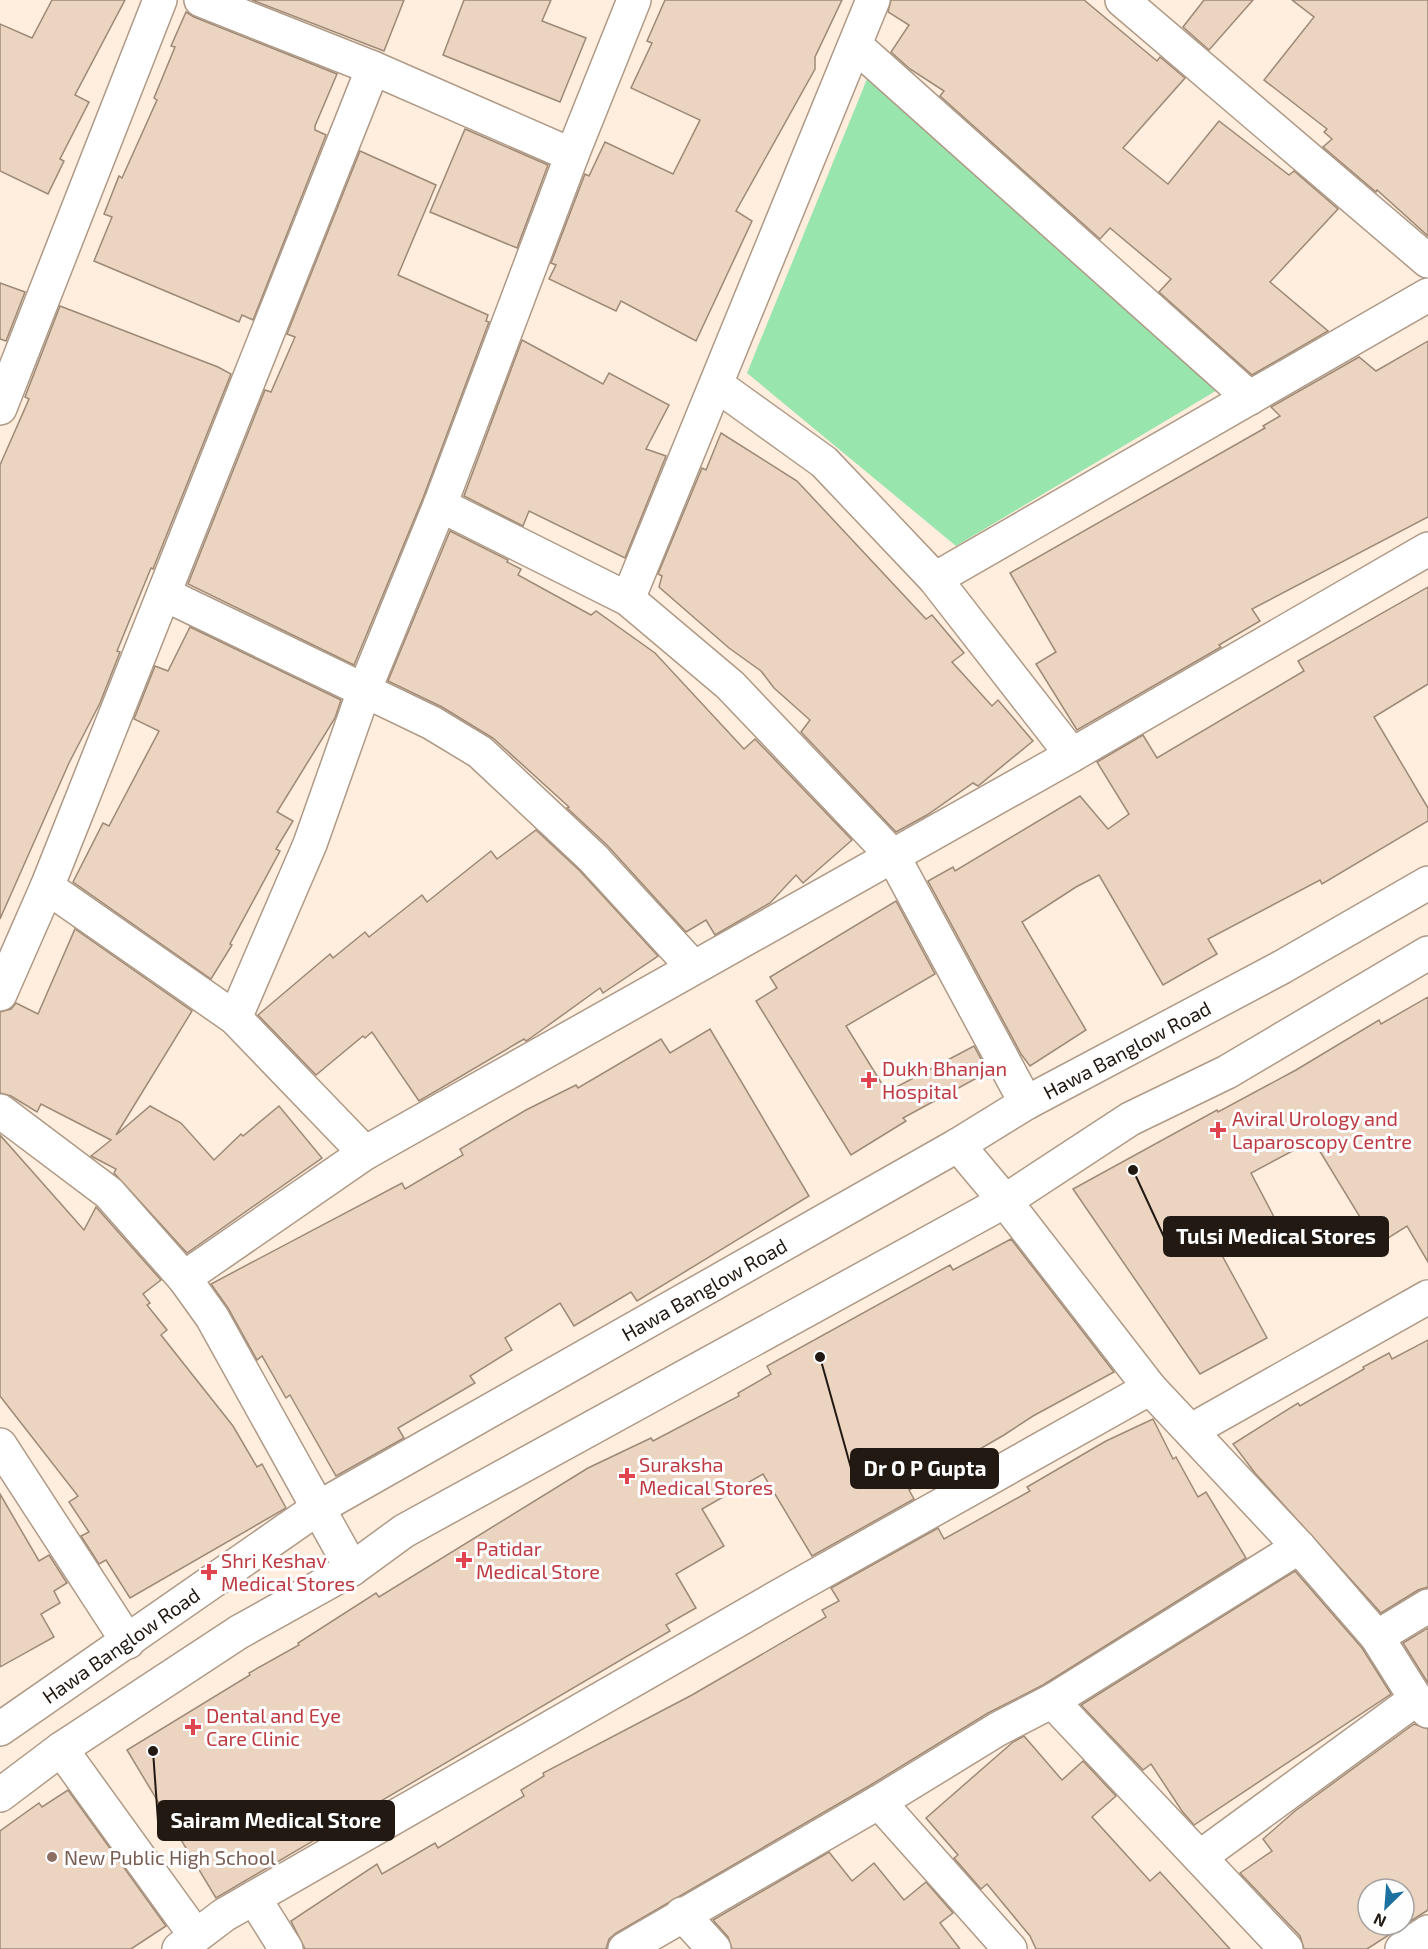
<svg xmlns="http://www.w3.org/2000/svg" width="1428" height="1949" font-family="'Exo 2',sans-serif">
	<style>
		.green { fill: #98e5ad }
		.building { fill: #ebd4c0; stroke: #9d8976; stroke-width: 1.5; fill-rule: evenodd }
		.lines { fill: none; stroke-linecap: round; stroke-linejoin: round }
		.minor-casing { stroke: #af9a87; stroke-width: 36 }
		.tertiary-casing { stroke: #af9a87; stroke-width: 36 }
		.minor { stroke: #fff; stroke-width: 33 }
		.tertiary { stroke: #fff; stroke-width: 33 }
		.health-dot { fill: #e0444e; stroke: #fefefe; stroke-width: 2 }
		.education-dot { fill: #8d6e63; stroke: #fefefe; stroke-width: 2 }
		.labels { text-anchor: middle; dominant-baseline: central; stroke-width: 6; stroke-linejoin: round; paint-order: stroke }
		.street-label { font-size: 20px; fill: #211912; stroke: #fefefe }
		.health-label { font-size: 20px; fill: #be3a42; stroke: #fefefe; text-anchor: start }
		.education-label { font-size: 20px; fill: #785e54; stroke: #fefefe; text-anchor: start }
		.leader { fill: none; stroke: #211912; stroke-width: 2 }
		.callout-dot { fill: #211912; stroke: #fefefe; stroke-width: 2 }
		.callout { fill: #211912; stroke: #211912; stroke-width: 2 }
		.callout-label { font-size: 21px; text-anchor: middle; font-weight: bold; fill: #fff }
	</style>
	<rect width="100%" height="100%" fill="#ffeddd"/>
	<!-- green -->
	<polygon class="green" points="867,79 1219,389 956,546 747,373"/>
	<!-- building -->
	<g class="building">
		<polygon points="52,0 125,0 75,95 89,102 60,159 64,161 48,194 0,171 0,24 32,38"/>
		<polygon points="252,0 404,0 384,51"/>
		<polygon points="464,0 551,0 542,21 586,38 560,102 443,55"/>
		<polygon points="665,0 842,0 815,57 815,69 736,211 752,221 696,341 621,301 616,311 549,279 556,265 551,263 585,174 589,176 605,142 673,174 700,120 631,88 652,43 647,41"/>
		<polygon points="891,0 1084,0 1157,61 1160,57 1185,78 1123,148 1168,184 1219,121 1289,175 1294,171 1338,209 1270,282 1328,331 1252,375 1159,292 1171,279 1110,228 1100,239 940,96 944,91 910,69 891,52 909,25 888,12"/>
		<polygon points="1204,0 1253,0 1209,50 1183,27"/>
		<polygon points="1292,0 1428,0 1428,236 1377,190 1376,192 1323,147 1332,139 1324,132 1327,129 1264,80 1314,17"/>
		<polygon points="186,12 194,17 337,74 315,126 315,130 326,135 253,320 242,315 239,322 94,261 112,217 104,214 119,176 122,178 157,100 154,98 175,47 171,46"/>
		<polygon points="465,129 548,165 517,248 430,212"/>
		<polygon points="360,151 436,185 398,275 488,315 486,321 489,322 423,498 354,665 188,584 265,390 271,392 295,337 287,334"/>
		<polygon points="0,283 25,292 6,341 0,339"/>
		<polygon points="60,306 218,367 231,374 153,569 151,568 117,651 120,652 100,703 69,763 0,919 0,465 29,399 25,397"/>
		<polygon points="522,340 603,384 609,373 669,405 646,449 666,456 625,558 529,511 523,526 464,496"/>
		<polygon points="1428,341 1428,517 1252,609 1260,621 1219,645 1221,647 1077,730 1036,664 1056,652 1010,573 1265,428 1263,426 1280,416 1271,407 1359,357 1376,371"/>
		<polygon points="721,433 797,481 926,619 932,615 964,653 952,662 992,706 998,700 1033,741 978,786 973,783 927,815 896,832 801,732 810,720 774,688 761,671 729,648 659,587 662,576 658,574 702,468 706,470"/>
		<polygon points="450,531 508,560 507,562 521,569 518,575 591,615 596,611 655,653 744,749 755,739 852,840 803,883 796,875 770,903 715,935 706,920 686,932 607,845 567,808 569,807 493,738 442,707 388,681"/>
		<polygon points="1428,587 1428,684 1374,717 1428,808 1428,821 1322,884 1320,880 1208,939 1217,954 1163,985 1099,875 1076,887 1022,922 1086,1030 1030,1066 1021,1054 928,881 953,867 955,871 1080,796 1108,829 1129,814 1097,762 1143,735 1157,758 1304,671 1298,661"/>
		<polygon points="190,627 341,700 335,718 277,812 293,821 276,849 280,851 230,944 232,945 211,979 73,882 103,823 109,826 159,731 134,719 155,666 168,671"/>
		<polygon points="536,830 580,871 658,956 603,993 600,988 532,1037 526,1041 524,1039 419,1101 372,1032 365,1038 363,1036 316,1075 258,1015 330,954 333,958 365,932 369,937 422,895 427,902 491,851 497,859"/>
		<polygon points="896,901 935,974 846,1026 887,1092 974,1046 988,1072 903,1118 906,1121 851,1155 756,1001 777,988 770,977"/>
		<polygon points="75,929 192,1011 116,1135 150,1106 181,1123 214,1160 241,1134 243,1136 279,1106 322,1158 187,1253 114,1173 116,1169 91,1156 111,1140 41,1104 37,1112 11,1096 0,1093 0,1012 11,1009 16,1003 38,1014"/>
		<polygon points="1428,997 1428,1262 1407,1226 1377,1245 1313,1140 1251,1173 1274,1217 1218,1248 1267,1338 1200,1374 1073,1189 1217,1110 1218,1112 1296,1070 1379,1020 1381,1024"/>
		<polygon points="710,1029 809,1196 637,1301 631,1292 574,1326 560,1303 505,1338 512,1350 470,1376 475,1383 398,1428 404,1438 336,1476 290,1395 286,1398 262,1356 257,1360 228,1308 211,1284 402,1183 405,1189 463,1155 460,1149 526,1110 576,1085 578,1088 661,1039 670,1053"/>
		<polygon points="0,1135 84,1230 96,1207 161,1280 143,1294 150,1303 147,1305 167,1330 161,1335 233,1426 257,1467 262,1464 286,1508 130,1598 106,1560 99,1564 81,1536 89,1532 69,1502 78,1496 0,1396"/>
		<polygon points="1011,1239 1114,1372 1033,1416 1004,1435 909,1490 914,1499 812,1556 763,1474 702,1509 724,1546 676,1574 696,1608 666,1625 670,1631 216,1898 127,1750 250,1675 249,1673 299,1645 298,1643 376,1593 379,1597 588,1468 651,1438 653,1441 739,1396 738,1393 771,1374 767,1366 950,1265 953,1270"/>
		<polygon points="1428,1340 1428,1587 1418,1590 1381,1613 1255,1473 1233,1444 1298,1403 1300,1406 1364,1369 1363,1367 1389,1353 1392,1359"/>
		<polygon points="1153,1419 1173,1459 1176,1457 1198,1497 1206,1492 1246,1558 1043,1685 988,1713 869,1786 616,1933 609,1939 606,1949 305,1949 291,1921 377,1864 382,1874 435,1843 438,1848 524,1796 521,1790 544,1776 543,1773 692,1695 826,1617 822,1610 839,1601 831,1588 938,1528 944,1539 1030,1491 1027,1487 1106,1441"/>
		<polygon points="0,1494 39,1561 49,1555 67,1583 54,1591 60,1603 41,1614 54,1637 0,1667"/>
		<polygon points="1295,1571 1362,1648 1391,1694 1194,1825 1182,1811 1151,1764 1143,1770 1081,1705"/>
		<polygon points="1428,1628 1428,1683 1403,1643"/>
		<path d="M1414 1724 1428 1729V1910L1367 1949H1304L1300 1936 1240 1873 1272 1851 1263 1839 1295 1811ZM1368 1889H1404V1925H1368Z"/>
		<polygon points="1024,1736 1062,1780 1083,1761 1116,1796 1092,1817 1150,1881 1160,1872 1230,1949 1036,1949 1030,1936 987,1884 981,1889 954,1858 958,1855 926,1818 1013,1742"/>
		<polygon points="68,1790 166,1926 131,1949 0,1949 0,1831 39,1803 42,1807"/>
		<polygon points="829,1852 852,1881 874,1863 904,1900 926,1882 953,1913 940,1923 960,1949 732,1949 728,1937 713,1920"/>
	</g>
	<g class="lines">
		<defs>
			<g id="minor">
				<polyline points="201,0 373,68 572,155"/>
				<polyline points="1122,0 1428,261"/>
				<polyline points="855,45 1250,398"/>
				<polyline points="717,385 824,462 935,579 1072,755"/>
				<polyline points="0,408 160,0"/>
				<polyline points="440,505 628,599 730,685 893,856 1026,1103"/>
				<polyline points="935,579 1428,295"/>
				<polyline points="164,594 432,723 480,752 593,858 693,967"/>
				<polyline points="628,599 873,0"/>
				<polyline points="47,887 235,1018 365,1153"/>
				<polyline points="0,994 47,887 373,68"/>
				<polyline points="235,1018 310,844 364,691 440,505 572,155 634,0"/>
				<polyline points="0,1111 109,1193 184,1278 212,1317 352,1569"/>
				<polyline points="958,1145 1005,1201 1150,1388 1299,1547 1377,1637 1416,1699 1428,1711"/>
				<polyline points="184,1278 365,1153 1072,755 1428,549"/>
				<polyline points="1192,1430 1428,1297"/>
				<polyline points="0,1445 128,1642"/>
				<polyline points="1377,1637 1428,1606"/>
				<polyline points="1052,1701 1286,1949"/>
				<polyline points="61,1749 196,1936"/>
				<polyline points="879,1802 1010,1949"/>
				<polyline points="1200,1857 1416,1699"/>
				<polyline points="254,1898 286,1949"/>
				<polyline points="682,1914 714,1949"/>
				<polyline points="179,1949 224,1915 790,1590 1150,1388"/>
				<polyline points="625,1949 879,1802 998,1729 1052,1701 1299,1547"/>
				<polyline points="1402,1949 1428,1932"/>
			</g>
			<g id="tertiary">
				<path id="s1" d="M0 1729 318 1508 958 1145 1026 1103 1282 967 1428 883"/>
				<polyline points="0,1795 61,1749 239,1632 352,1569 404,1531 1005,1201 1130,1119 1227,1072 1428,953"/>
			</g>
		</defs>
		<!-- minor casing -->
		<use href="#minor" class="minor-casing"/>
		<!-- tertiary casing -->
		<use href="#tertiary" class="tertiary-casing"/>
		<!-- minor -->
		<use href="#minor" class="minor"/>
		<!-- tertiary -->
		<use href="#tertiary" class="tertiary"/>
	</g>
	<!-- markers -->
	<g class="health-dot">
		<path d="M866 1071h6v6h6v6h-6v6h-6v-6h-6v-6h6z"/>
		<path d="M1215 1121h6v6h6v6h-6v6h-6v-6h-6v-6h6z"/>
		<path d="M624 1467h6v6h6v6h-6v6h-6v-6h-6v-6h6z"/>
		<path d="M461 1551h6v6h6v6h-6v6h-6v-6h-6v-6h6z"/>
		<path d="M206 1563h6v6h6v6h-6v6h-6v-6h-6v-6h6z"/>
		<path d="M190 1718h6v6h6v6h-6v6h-6v-6h-6v-6h6z"/>
	</g>
	<circle class="education-dot" cx="52" cy="1857" r="6"/>
	<g class="labels">
		<!-- street labels -->
		<g class="street-label">
			<text stroke="none"><textPath href="#s1" startOffset="1317">Hawa Banglow Road</textPath></text>
			<text stroke="none"><textPath href="#s1" startOffset="831">Hawa Banglow Road</textPath></text>
			<text stroke="none"><textPath href="#s1" startOffset="147">Hawa Banglow Road</textPath></text>
		</g>
		<!-- health labels -->
		<g class="health-label">
			<text x="882" y="1068">Dukh Bhanjan<tspan x="882" dy="23">Hospital</tspan></text>
			<text x="1232" y="1118">Aviral Urology and<tspan x="1232" dy="23">Laparoscopy Centre</tspan></text>
			<text x="639" y="1464">Suraksha<tspan x="639" dy="23">Medical Stores</tspan></text>
			<text x="476" y="1548">Patidar<tspan x="476" dy="23">Medical Store</tspan></text>
			<text x="221" y="1560">Shri Keshav<tspan x="221" dy="23">Medical Stores</tspan></text>
			<text x="206" y="1715">Dental and Eye<tspan x="206" dy="23">Care Clinic</tspan></text>
		</g>
		<!-- education labels -->
		<g class="education-label">
			<text x="64" y="1857">New Public High School</text>
		</g>
	</g>
	<!-- callouts -->
	<path class="leader" d="M1133 1170L1164 1237M820 1357L851 1468M153 1751L158 1821"/>
	<g class="callout-dot">
		<circle cx="1133" cy="1170" r="6"/>
		<circle cx="820" cy="1357" r="6"/>
		<circle cx="153" cy="1751" r="6"/>
	</g>
	<g class="callout">
		<rect x="1164" y="1217" width="224" height="39" rx="6"/>
		<rect x="851" y="1449" width="147" height="39" rx="6"/>
		<rect x="158" y="1801" width="236" height="39" rx="6"/>
	</g>
	<g class="callout-label">
		<text x="1276" y="1244">Tulsi Medical Stores</text>
		<text x="925" y="1476">Dr O P Gupta</text>
		<text x="276" y="1828">Sairam Medical Store</text>
	</g>
	<!-- north arrow -->
	<g transform="translate(1386 1907) rotate(205)"><circle r="28" fill="#fefefe" stroke="#a6a2a0" stroke-width="1.5"/>
	<path d="M0-4.5L10 22L0 15L-10 22Z" fill="#1d71a1"/>
	<text y="-9" font-size="16" font-weight="bold" text-anchor="middle" fill="#211912">N</text>
	</g>
</svg>
